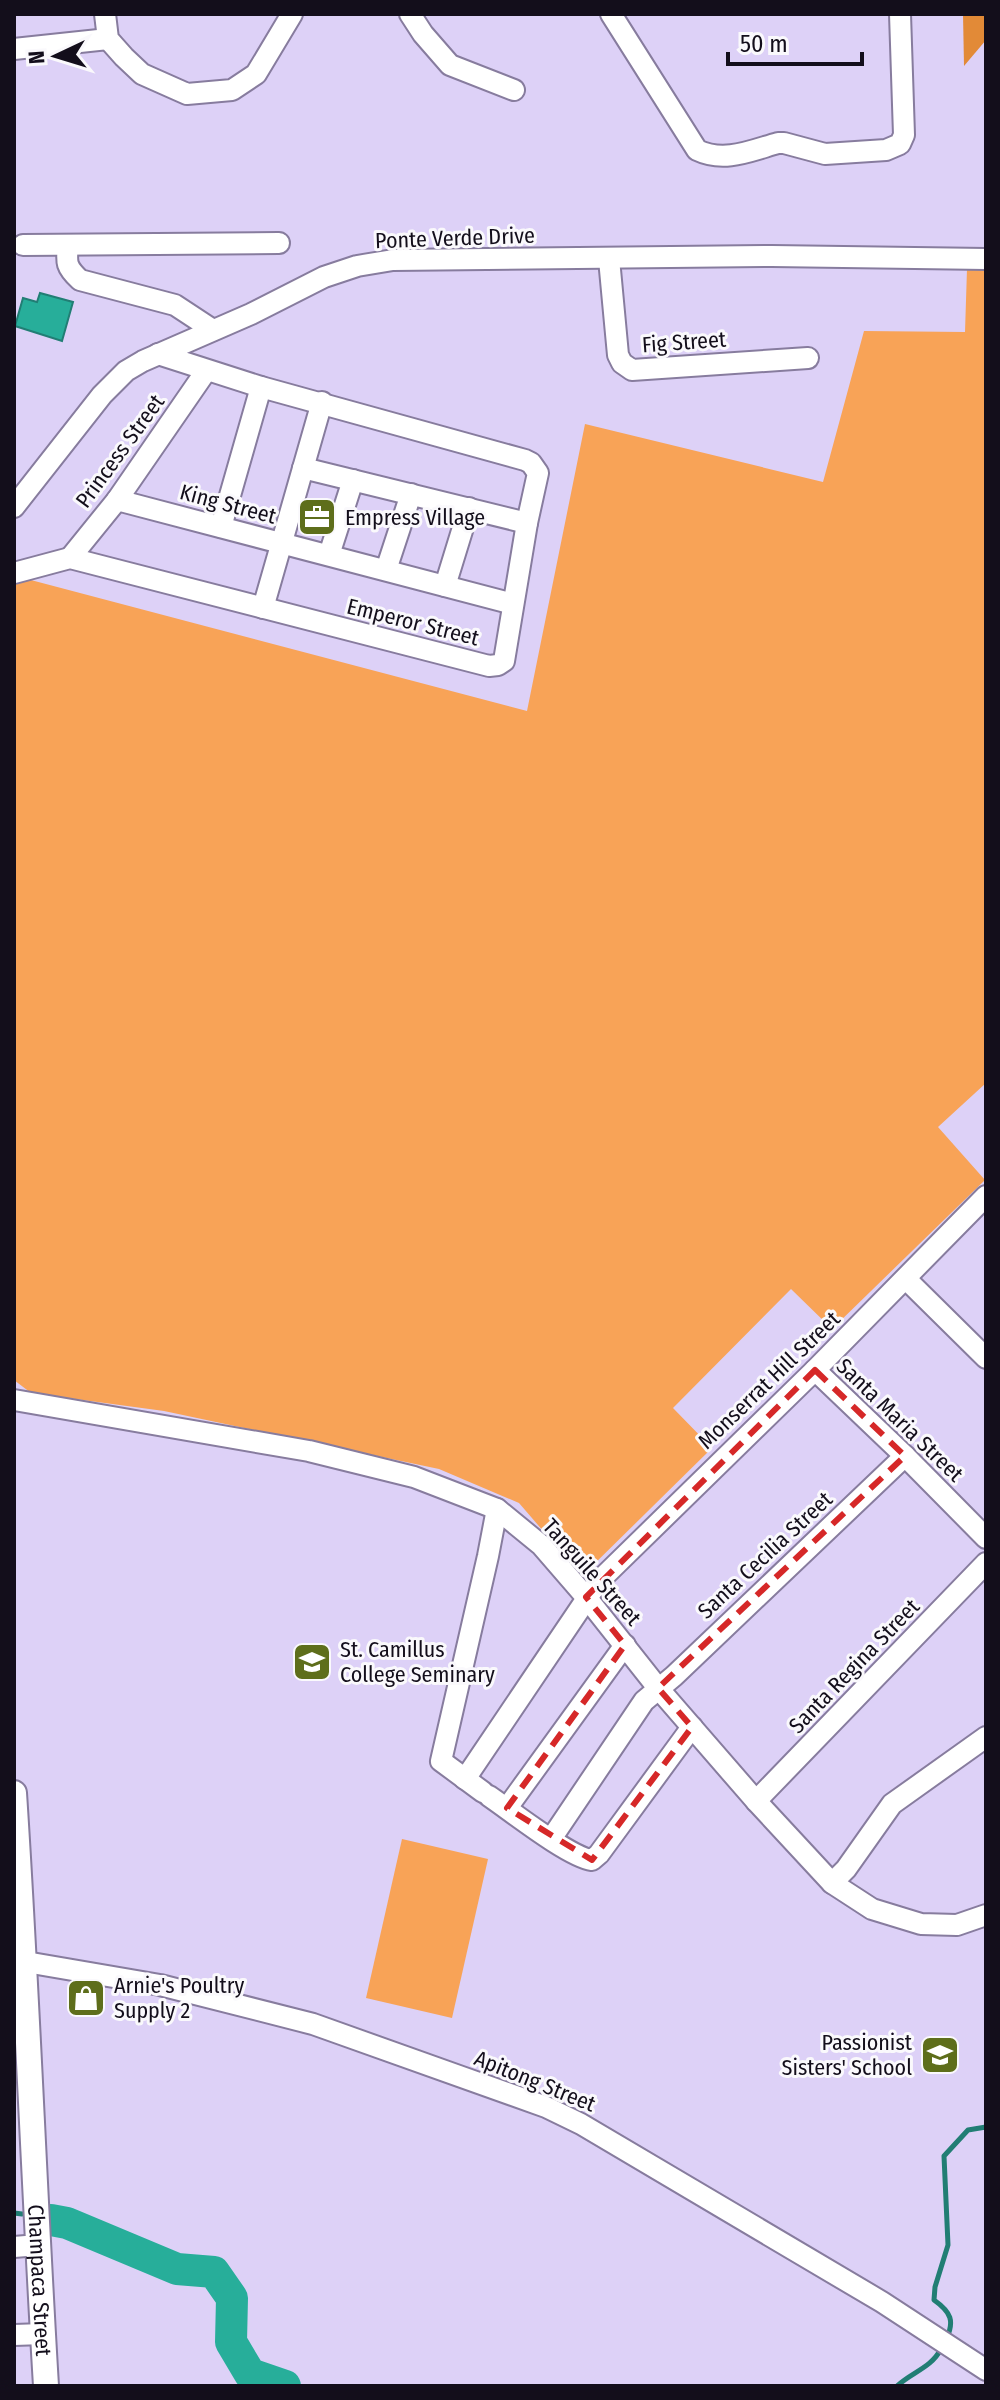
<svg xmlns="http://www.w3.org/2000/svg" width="1000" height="2400" font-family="'Fira Sans Condensed',sans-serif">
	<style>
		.green { fill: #f8a357 }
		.forest { fill: #e28a37 }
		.water { fill: #27ae9a; stroke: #217e74; stroke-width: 2 }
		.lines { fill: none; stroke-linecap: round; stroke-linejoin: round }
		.stream { stroke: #217e74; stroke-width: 5 }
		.river { stroke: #27ae9a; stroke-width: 32 }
		.minor-casing { stroke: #877c9e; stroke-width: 24 }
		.tertiary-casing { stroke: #877c9e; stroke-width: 28 }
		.minor { stroke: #fff; stroke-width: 20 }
		.tertiary { stroke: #fff; stroke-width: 24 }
		.marked { fill: none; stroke: #d62828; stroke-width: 6; stroke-dasharray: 16 10; stroke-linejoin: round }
		.labels { text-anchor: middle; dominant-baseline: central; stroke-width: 6; stroke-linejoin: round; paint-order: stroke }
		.street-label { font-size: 22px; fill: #130e1b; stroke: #faf9fc }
		.poi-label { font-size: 22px; fill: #130e1b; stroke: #faf9fc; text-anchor: start }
	</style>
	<rect width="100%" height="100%" fill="#ddd1f7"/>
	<!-- green -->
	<g class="green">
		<polygon points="967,269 986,270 986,1083 938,1127 985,1180 832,1329 791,1289 673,1408 712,1448 582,1576 519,1503 439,1469 164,1411 31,1393 14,1380 14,582 27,579 527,711 585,424 823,482 864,331 965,332"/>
		<polygon points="402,1839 488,1859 452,2018 366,1998"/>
	</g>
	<!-- forest -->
	<polygon class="forest" points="963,14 986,14 986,40 964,66"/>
	<!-- water -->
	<polygon class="water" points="40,293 73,302 62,341 15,326 23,298 37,302"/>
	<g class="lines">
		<!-- stream -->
		<g class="stream">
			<polyline points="14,2213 22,2214"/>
			<path d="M946 2340C955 2321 951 2312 934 2300L935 2287 948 2245 944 2156 968 2130 986 2127"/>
			<path d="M897 2386C912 2372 931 2368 941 2349"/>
		</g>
		<!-- river -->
		<polyline class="river" points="51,2220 67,2223 177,2269 214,2272 232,2298 231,2342 250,2374 285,2386"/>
		<defs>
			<g id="minor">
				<polyline points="105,14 108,39 124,57 142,74 187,94 232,90 256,74 292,14"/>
				<polyline points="410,14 423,34 450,65 514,90"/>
				<path d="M611 14 697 150C724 163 750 151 778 143H784L825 154 886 150 900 144 904 135 900 14"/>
				<polyline points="14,49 108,39"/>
				<polyline points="23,245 279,243"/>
				<path d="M68 245C66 263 66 267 80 280L175 305 213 330"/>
				<polyline points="609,259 618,355 622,363 632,370 808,358"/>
				<polyline points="303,468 527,523"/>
				<polyline points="117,500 513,604"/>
				<polyline points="14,507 102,395 126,371 143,361 251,314 324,277 357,266 393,260 772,256 986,259"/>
				<polyline points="221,527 261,387"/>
				<polyline points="329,555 353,480"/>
				<polyline points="70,558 117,500 206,371"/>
				<polyline points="386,570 411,494"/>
				<polyline points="14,573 70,558 489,666 498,665 504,661 527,523 538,473 531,463 525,460 261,387 158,354"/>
				<polyline points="445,586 469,508"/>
				<polyline points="263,608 322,402"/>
				<polyline points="906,1279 986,1358"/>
				<polyline points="815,1370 905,1456 986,1538"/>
				<polyline points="14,1400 309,1451 414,1477 497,1509 541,1545 586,1597 658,1688 756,1801 832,1883 872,1909 921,1924 957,1925 986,1915"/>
				<polyline points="465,1779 598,1582 815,1370 986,1196"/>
				<polyline points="483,1792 441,1761 488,1556 497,1509"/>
				<path d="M489 1796C511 1811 569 1857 592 1860L599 1854 692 1727"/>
				<polyline points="756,1801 986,1563"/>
				<polyline points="507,1808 625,1645"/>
				<polyline points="551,1839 644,1701 674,1676 905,1456"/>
				<polyline points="832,1883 846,1869 892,1804 986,1737"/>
				<polyline points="14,1960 160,1985 313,2024 546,2107 581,2124 882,2302 986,2370"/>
				<polyline points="14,2247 38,2245"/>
				<polyline points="14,2335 43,2334"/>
			</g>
			<g id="tertiary">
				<path id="s1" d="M14 1793C27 1991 34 2188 46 2386"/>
			</g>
		</defs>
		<!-- minor casing -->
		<use href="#minor" class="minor-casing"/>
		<!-- tertiary casing -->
		<use href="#tertiary" class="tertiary-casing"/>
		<!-- minor -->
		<use href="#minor" class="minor"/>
		<!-- tertiary -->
		<use href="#tertiary" class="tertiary"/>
	</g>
	<!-- marked area -->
	<path class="marked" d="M815 1370 905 1456 658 1688 692 1727 592 1860 507 1808 625 1645 586 1597Z"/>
	<!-- icons -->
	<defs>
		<symbol id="office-square" viewBox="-11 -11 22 22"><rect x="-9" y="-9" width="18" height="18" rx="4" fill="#5e6e1b" stroke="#faf9fc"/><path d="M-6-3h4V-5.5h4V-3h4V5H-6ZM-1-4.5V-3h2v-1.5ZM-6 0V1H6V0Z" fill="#fff"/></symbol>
		<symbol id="university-square" viewBox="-11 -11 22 22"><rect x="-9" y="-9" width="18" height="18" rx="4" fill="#5e6e1b" stroke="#faf9fc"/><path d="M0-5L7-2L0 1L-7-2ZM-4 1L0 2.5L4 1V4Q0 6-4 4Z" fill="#fff"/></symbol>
		<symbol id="shop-square" viewBox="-11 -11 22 22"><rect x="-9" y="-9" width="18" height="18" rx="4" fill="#5e6e1b" stroke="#faf9fc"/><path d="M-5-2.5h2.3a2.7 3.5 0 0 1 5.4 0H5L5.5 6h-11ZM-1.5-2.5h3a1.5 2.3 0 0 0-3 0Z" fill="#fff"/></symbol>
		<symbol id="school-square" viewBox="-11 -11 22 22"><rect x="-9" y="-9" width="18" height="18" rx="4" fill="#5e6e1b" stroke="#faf9fc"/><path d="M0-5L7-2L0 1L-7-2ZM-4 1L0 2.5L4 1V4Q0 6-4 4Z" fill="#fff"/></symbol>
	</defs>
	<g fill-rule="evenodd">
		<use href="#office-square" x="295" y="495" width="44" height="44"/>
		<use href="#university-square" x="290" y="1640" width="44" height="44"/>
		<use href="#shop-square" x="64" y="1976" width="44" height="44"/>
		<use href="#school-square" x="918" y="2033" width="44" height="44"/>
	</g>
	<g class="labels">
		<!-- street labels -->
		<g class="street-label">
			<text transform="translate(455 238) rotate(-2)">Ponte Verde Drive</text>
			<text transform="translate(684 342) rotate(-4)">Fig Street</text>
			<text transform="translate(120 451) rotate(-54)">Princess Street</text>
			<text transform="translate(228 504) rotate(15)">King Street</text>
			<text transform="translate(413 622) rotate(14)">Emperor Street</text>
			<text transform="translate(769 1380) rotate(-44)">Monserrat Hill Street</text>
			<text transform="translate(900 1420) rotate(44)">Santa Maria Street</text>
			<text transform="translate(765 1555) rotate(-43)">Santa Cecilia Street</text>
			<text transform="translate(592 1572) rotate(48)">Tanguile Street</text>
			<text transform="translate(854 1666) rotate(-46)">Santa Regina Street</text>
			<text transform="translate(535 2081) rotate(22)">Apitong Street</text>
			<text stroke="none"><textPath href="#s1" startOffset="488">Champaca Street</textPath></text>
		</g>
		<!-- poi labels -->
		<g class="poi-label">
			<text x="345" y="517">Empress Village</text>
			<text x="340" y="1649">St. Camillus<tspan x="340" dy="25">College Seminary</tspan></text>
			<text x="114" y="1985">Arnie's Poultry<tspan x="114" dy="25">Supply 2</tspan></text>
			<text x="912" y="2042" text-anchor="end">Passionist<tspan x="912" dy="25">Sisters' School</tspan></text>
		</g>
	</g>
	<!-- border -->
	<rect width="1000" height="2400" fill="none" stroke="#130e1b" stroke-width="32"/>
	<!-- north arrow -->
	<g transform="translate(56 56) rotate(266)" stroke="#faf9fc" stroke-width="6" paint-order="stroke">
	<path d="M0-6L14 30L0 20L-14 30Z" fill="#130e1b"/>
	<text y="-12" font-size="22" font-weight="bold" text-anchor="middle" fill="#130e1b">N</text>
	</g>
	<!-- scale -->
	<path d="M728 52v12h134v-12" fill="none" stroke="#130e1b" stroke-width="4"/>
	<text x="740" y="52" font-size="24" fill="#130e1b" stroke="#faf9fc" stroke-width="6" paint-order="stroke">50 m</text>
</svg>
